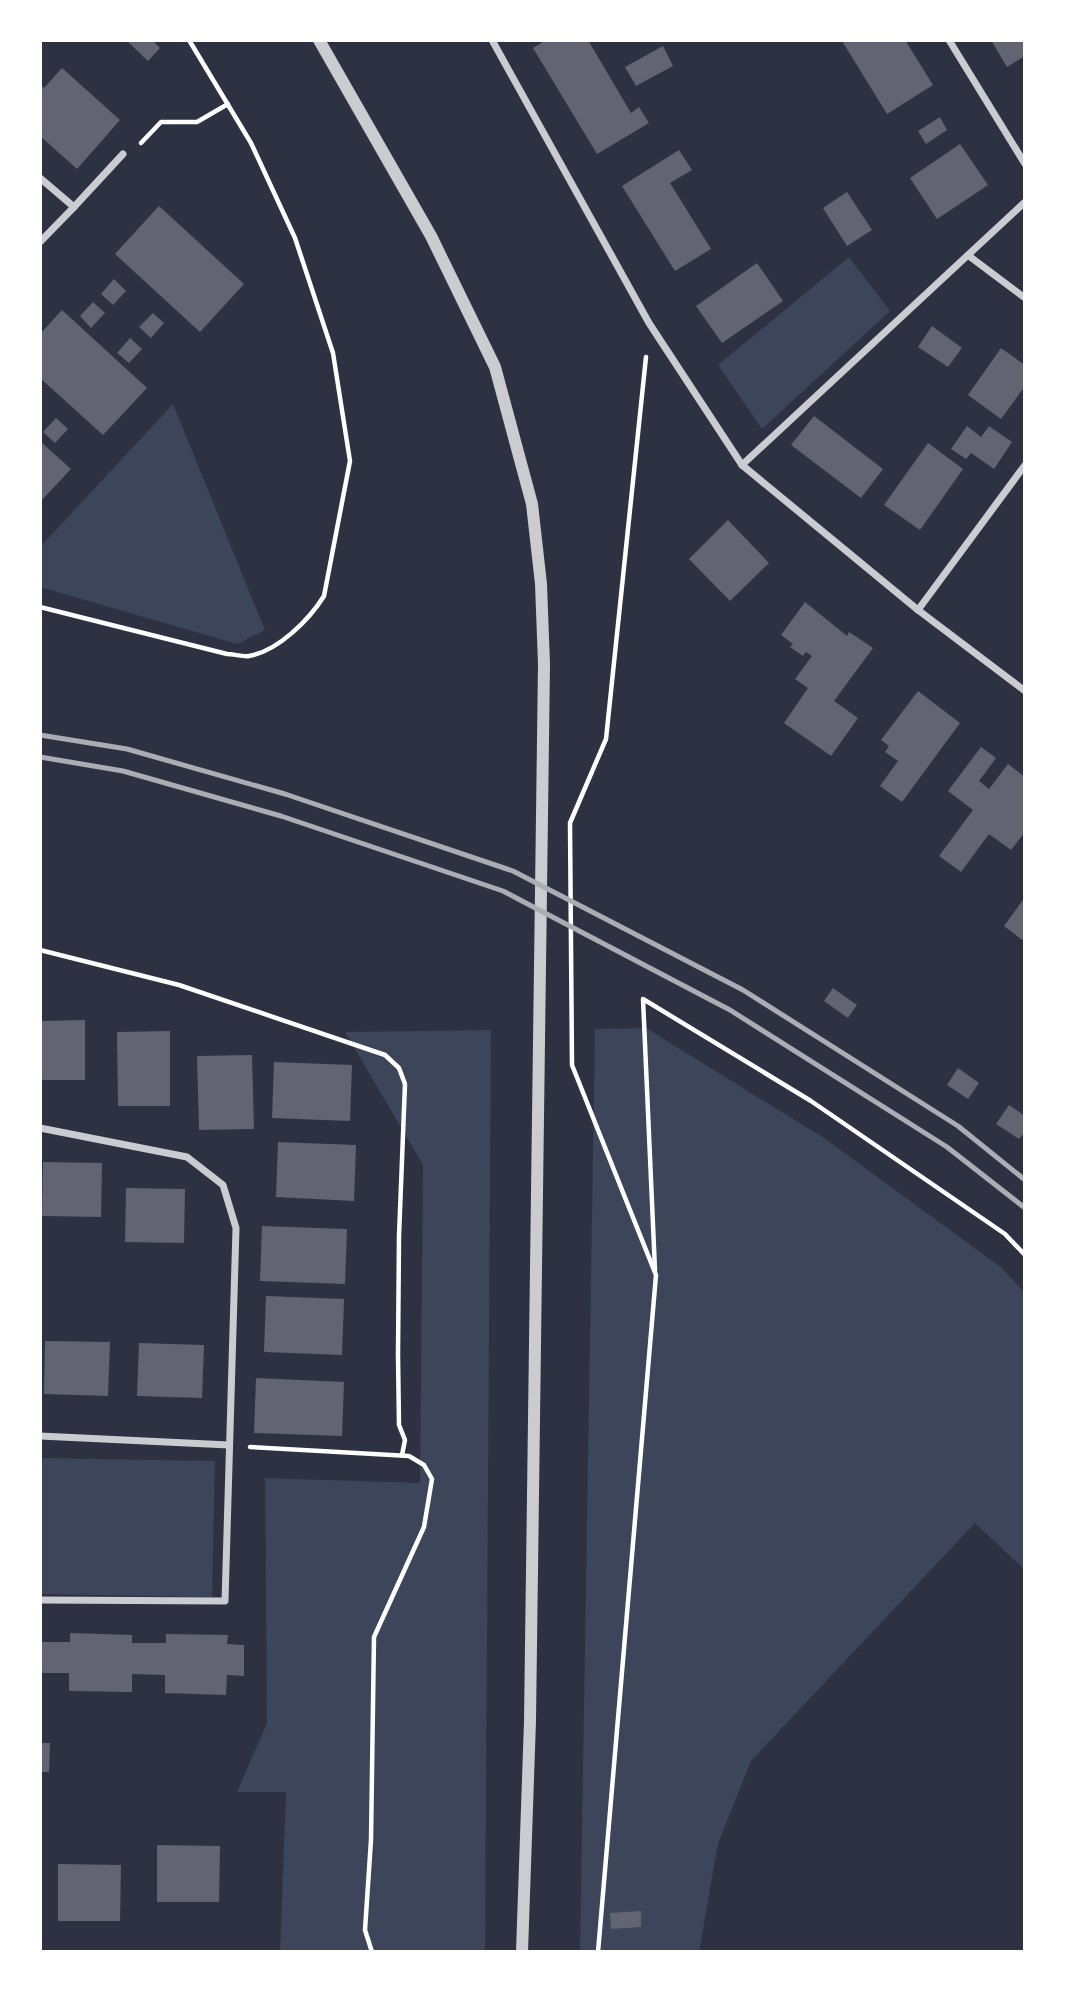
<svg xmlns="http://www.w3.org/2000/svg" width="1065" height="1992" font-family="'Source Serif 4',serif">
	<style>
		.green { fill: #3c4559 }
		.building { fill: #626471 }
		.lines { fill: none; stroke-linecap: round; stroke-linejoin: round }
		.path { stroke: #fff; stroke-width: 4.5 }
		.minor { stroke: #caccd0; stroke-width: 7 }
		.tertiary { stroke: #caccd0; stroke-width: 12 }
		.rail { stroke: #abadb3; stroke-width: 5 }
	</style>
	<rect width="100%" height="100%" fill="#2d3142"/>
	<!-- green -->
	<g class="green">
		<polygon points="849,257 890,311 762,429 718,365"/>
		<polygon points="173,404 265,630 237,644 40,587 40,547"/>
		<polygon points="646,1028 824,1138 1002,1268 1025,1293 1025,1570 975,1523 751,1761 718,1844 699,1952 580,1952 595,1029"/>
		<polygon points="491,1030 485,1952 280,1952 286,1792 237,1792 267,1723 265,1478 420,1483 423,1165 345,1032"/>
		<polygon points="40,1458 215,1461 212,1597 40,1594"/>
	</g>
	<!-- building -->
	<g class="building">
		<polygon points="126,40 152,40 160,48 148,61"/>
		<polygon points="546,40 588,40 631,113 639,107 649,123 597,154 533,48"/>
		<polygon points="843,40 905,40 933,85 887,114 842,41"/>
		<polygon points="991,40 1025,40 1025,56 1007,67"/>
		<polygon points="663,46 673,66 636,86 625,67"/>
		<polygon points="62,68 120,120 77,169 40,136 40,84 44,88"/>
		<polygon points="940,117 947,130 926,144 918,131"/>
		<polygon points="960,144 988,185 937,219 910,178"/>
		<polygon points="679,150 692,170 670,183 711,249 675,271 622,186"/>
		<polygon points="847,192 872,230 847,246 823,208"/>
		<polygon points="159,206 244,284 200,332 115,254"/>
		<polygon points="757,263 783,301 722,343 696,306"/>
		<polygon points="114,279 126,291 113,305 101,294"/>
		<polygon points="93,302 105,313 91,328 80,316"/>
		<polygon points="62,310 147,388 103,435 40,378 40,334"/>
		<polygon points="153,313 164,323 151,338 139,327"/>
		<polygon points="932,326 962,348 948,367 918,347"/>
		<polygon points="130,338 142,349 129,363 117,353"/>
		<polygon points="1001,348 1025,365 1025,386 1001,419 968,395"/>
		<polygon points="814,416 883,469 861,498 791,445"/>
		<polygon points="56,418 68,429 55,443 43,432"/>
		<polygon points="967,426 981,437 989,426 1012,442 994,469 971,453 966,459 951,449"/>
		<polygon points="40,441 71,469 40,502"/>
		<polygon points="928,443 963,469 920,530 884,505"/>
		<polygon points="728,520 769,563 730,601 689,559"/>
		<polygon points="805,602 847,636 849,632 873,648 834,701 858,718 831,756 784,723 808,688 795,679 812,656 806,652 803,656 790,647 793,644 781,635"/>
		<polygon points="918,691 960,723 902,802 880,786 898,761 885,752 889,746 881,740"/>
		<polygon points="981,747 996,758 979,781 989,789 1008,764 1025,777 1025,832 1011,850 989,834 961,872 939,856 973,810 948,791"/>
		<polygon points="1025,897 1025,942 1004,926"/>
		<polygon points="833,988 857,1005 848,1018 824,1001"/>
		<polygon points="85,1020 85,1080 40,1080 40,1021"/>
		<polygon points="170,1031 170,1106 118,1106 117,1032"/>
		<polygon points="252,1055 254,1129 199,1130 197,1056"/>
		<polygon points="274,1062 352,1065 350,1121 272,1118"/>
		<polygon points="958,1068 979,1083 968,1099 947,1085"/>
		<polygon points="1009,1105 1025,1116 1025,1132 1019,1139 996,1124"/>
		<polygon points="278,1142 356,1145 354,1201 276,1197"/>
		<polygon points="43,1162 102,1163 101,1217 42,1216"/>
		<polygon points="126,1188 185,1189 184,1243 125,1242"/>
		<polygon points="262,1226 347,1229 345,1284 260,1281"/>
		<polygon points="266,1296 344,1299 342,1355 264,1352"/>
		<polygon points="45,1341 110,1342 108,1396 44,1394"/>
		<polygon points="139,1343 204,1345 202,1398 137,1396"/>
		<polygon points="256,1378 344,1382 342,1436 254,1433"/>
		<polygon points="70,1633 132,1635 132,1643 166,1643 166,1634 228,1635 227,1644 244,1645 244,1676 227,1675 226,1695 165,1693 165,1675 132,1674 132,1692 69,1691 69,1673 40,1673 40,1642 70,1642"/>
		<polygon points="41,1743 50,1743 49,1772 41,1772"/>
		<polygon points="157,1845 220,1846 219,1902 157,1902"/>
		<polygon points="58,1864 121,1865 120,1921 58,1921"/>
		<polygon points="641,1911 641,1927 611,1929 610,1913"/>
	</g>
	<g class="lines">
		<!-- path -->
		<g class="path">
			<polyline points="141,143 161,122 197,122 228,104"/>
			<path d="M40 607 227 654C234 654 243 657 249 656 278 651 309 620 324 596L350 461 333 353 295 238 251 143 189 40"/>
			<polyline points="40,950 179,985 385,1055 399,1068 405,1084 399,1236 398,1355 399,1425 405,1440 402,1455"/>
			<polyline points="655,1270 643,999 811,1101 1005,1234 1025,1255"/>
			<polyline points="250,1447 409,1456 424,1465 432,1479 424,1527 374,1637 371,1840 365,1930 372,1952"/>
			<polyline points="598,1952 656,1275 572,1065 570,823 606,739 646,357"/>
		</g>
		<!-- minor -->
		<g class="minor">
			<polyline points="492,40 649,323 742,465 918,610 1025,691"/>
			<polyline points="949,40 1025,164"/>
			<polyline points="40,178 74,207 40,242"/>
			<polyline points="74,207 123,154"/>
			<polyline points="969,256 1025,298"/>
			<polyline points="742,465 1025,202"/>
			<polyline points="918,610 1025,465"/>
			<polyline points="40,1128 187,1157 223,1185 236,1228 225,1601 40,1600"/>
			<polyline points="40,1436 229,1445"/>
		</g>
		<!-- tertiary -->
		<polyline class="tertiary" points="319,40 431,236 495,367 532,504 541,584 544,664 530,1721 522,1952"/>
		<!-- rail -->
		<g class="rail">
			<polyline points="40,735 127,749 285,794 513,871 743,990 958,1126 1025,1180"/>
			<polyline points="40,757 123,771 281,816 503,891 730,1010 947,1147 1025,1208"/>
		</g>
	</g>
	<!-- border -->
	<rect width="1065" height="1992" fill="none" stroke="#ffffff" stroke-width="84"/>
</svg>
